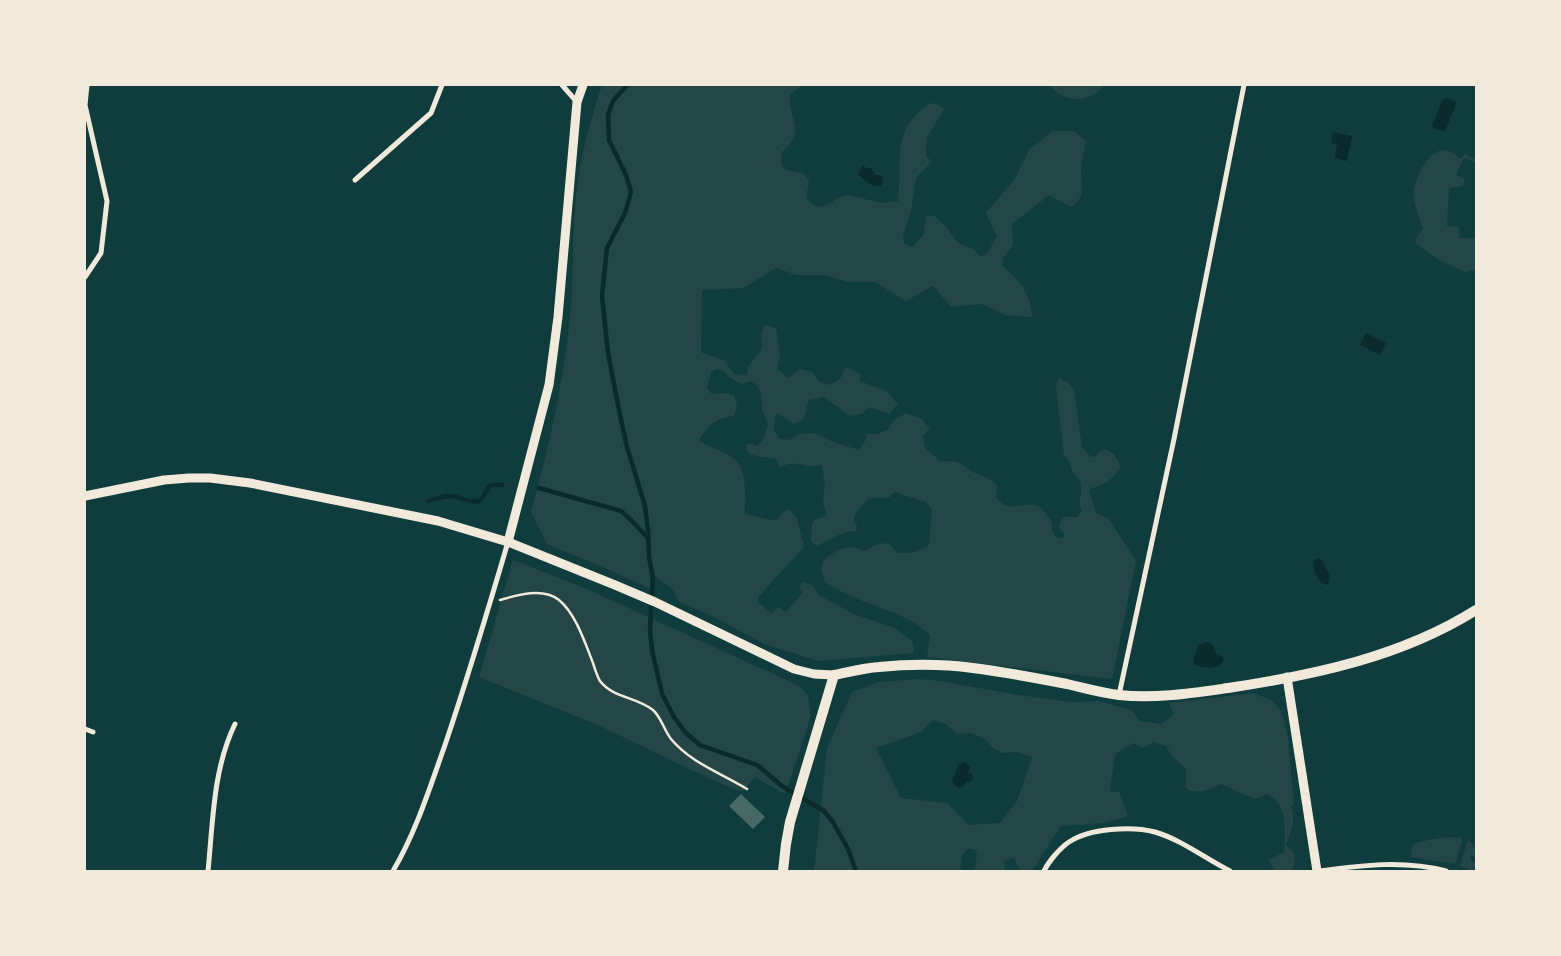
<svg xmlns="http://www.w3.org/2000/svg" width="1561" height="956" font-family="'Roboto Condensed',sans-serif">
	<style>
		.green { fill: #244646; fill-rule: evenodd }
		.water { fill: #0a2a2b }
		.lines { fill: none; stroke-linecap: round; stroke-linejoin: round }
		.stream { stroke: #0a2a2b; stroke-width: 4.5 }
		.building { fill: #486865 }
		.path { stroke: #f1e9da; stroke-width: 2.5 }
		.minor { stroke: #f1e9da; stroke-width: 5 }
		.tertiary { stroke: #f1e9da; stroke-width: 9 }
		.secondary { stroke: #f1e9da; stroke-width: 10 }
	</style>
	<rect width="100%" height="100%" fill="#0f3d3e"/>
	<!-- green -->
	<g class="green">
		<path d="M602 85H804L790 94C787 119 808 131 782 152L781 161 784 169 794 172 804 173 809 181 806 199 817 207 827 205 838 198 848 195 882 203 898 201C903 161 890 130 930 103L939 105 944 109 927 137 926 156 932 162 916 178 911 211 903 236 904 243 912 247 924 234 926 217 933 215 946 227 958 243 973 249 981 257 987 254 997 236 986 213 1014 180 1029 150 1053 131H1074L1086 141C1085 150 1081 161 1081 170 1081 187 1087 195 1071 207L1049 195 1012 224 1013 245 1003 258 1002 266C1020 279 1031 295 1032 317L1006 315 982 304 951 307 933 286 906 301 875 282H848L824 275H796L776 268 743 288 702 290 701 352 725 361 734 374 747 375 748 367 762 349 761 334 765 325 776 328 780 354 777 369 789 378 800 369 812 372 819 381 830 385 840 379 846 367 861 374 859 381 887 391 898 404 889 414 870 407 862 414 850 416 824 397 809 400 803 420 794 424 778 413 775 415 774 429 779 439 790 440 800 434 815 433 831 441 859 450 865 441 867 434H877L888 430 893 421 906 413 922 419 930 429 923 436 925 448 941 462 951 461 961 463 973 472 988 478 997 485 996 497C998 499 1001 503 1004 505 1015 510 1028 500 1039 507 1043 510 1050 518 1051 522 1053 531 1052 538 1063 538L1065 534 1059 528 1060 523 1064 517H1077L1082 511C1077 499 1082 498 1081 487 1081 480 1077 479 1074 473 1069 467 1073 464 1064 455L1056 388 1057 382 1060 378 1070 384 1074 390 1082 447 1091 457 1096 456 1101 450 1106 449C1113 452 1119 461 1121 468 1115 475 1109 482 1101 485 1096 487 1093 487 1089 490L1096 513 1109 519 1136 561 1112 679 927 657 930 635C906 613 882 610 853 597 844 593 834 587 825 582L821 569 824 560 837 550 852 547 865 551 875 545 889 543 897 553C909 553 920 553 929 545L932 509 925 502 895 492 888 498H869C865 504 853 513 854 520 855 523 857 525 857 528L855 531C840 531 830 541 816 546L811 541 812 525 814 520 826 516V512L823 504 825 483 822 467 821 465C805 470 796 458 781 467L779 466 776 459C765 456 755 459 746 450L747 443 757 446 764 439 768 424 762 410 761 394 757 385 750 381 742 384 730 378 724 371 717 369 711 372 707 388 712 394 727 393 734 395 737 405 734 416C715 418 709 425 699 440 708 447 717 449 727 454 750 465 744 493 745 514L777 521 783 512 789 509 797 518 804 547 758 597V602L771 613 779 607 786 612 802 593 799 586 803 582 812 585 820 596 856 615 895 628 913 642 914 653 818 661 764 644 714 617 678 601C675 586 661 582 650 572L651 589 600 566 547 544 531 512C549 448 563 384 570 318 574 277 572 237 576 196 580 158 590 121 602 85Z"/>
		<path d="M1050 85H1104C1092 103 1062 104 1050 85Z"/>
		<path d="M1443 150 1454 153 1460 159 1465 154 1476 160V163L1466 158 1463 159 1456 175 1465 179 1463 186 1449 188 1447 226 1459 227V238H1476V269L1465 272 1439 260 1416 244V238L1423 228C1419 216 1412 202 1414 189 1417 175 1428 152 1443 150Z"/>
		<polygon points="513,560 589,590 791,682 802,688 808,696 811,716 785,794 755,777 742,792 706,777 600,726 479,677"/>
		<path d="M918 679 940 681 1018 695 1071 702 1098 701 1131 710 1140 721 1161 724 1174 714 1169 703 1253 693 1271 700 1280 709 1284 720 1288 738 1294 805 1291 806C1296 820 1291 831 1286 845 1297 854 1296 858 1292 871H1274L1269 860 1284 852C1285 832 1289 804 1267 794L1255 799 1221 784 1204 791H1189L1186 788V769L1172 756 1166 746 1154 742 1142 748 1133 743 1115 754 1110 792H1119L1128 816 1103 823 1061 826 1032 871H1020L1014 857 1004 862 1005 871H975L977 853 974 849H968L962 855 960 871H814L827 748 852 692 879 682ZM933 720 946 724 957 734 972 733 985 739 994 749 1003 753 1017 752 1032 757 1017 801 1000 823 969 825 947 803 901 798 876 748 921 732Z"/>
		<polygon points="1446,837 1463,838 1455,864 1411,857 1412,846 1418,842"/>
		<polygon points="1468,840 1476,848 1476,857 1472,855 1470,858 1472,862 1476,861 1476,865 1473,868 1473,871 1460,866"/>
	</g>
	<!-- water -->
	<g class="water">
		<polygon points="1447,98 1455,101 1456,104 1445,131 1434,129 1432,125 1443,99"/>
		<polygon points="1333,132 1352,136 1347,161 1335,158 1337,144 1331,143"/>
		<path d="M862 165 866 168H871L875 175H880L884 178 881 186C872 188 864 180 858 174Z"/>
		<polygon points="1366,333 1386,343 1380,355 1360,345"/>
		<polygon points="1320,558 1330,575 1328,585 1321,583 1315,573 1313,561"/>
		<path d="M1208 642 1213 645 1216 653 1224 658C1222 671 1202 669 1194 664V659L1198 645Z"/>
		<polygon points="964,762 970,766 969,773 972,774 973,778 970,782 966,781 965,784 960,788 955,786 952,781 959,764"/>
	</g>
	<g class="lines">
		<!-- stream -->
		<g class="stream">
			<polyline points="627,85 613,101 608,115 609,140 626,175 631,192 625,213 607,248 602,296 608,353 620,415 627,447 645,506 648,530 649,557 653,579 650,629 652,650 662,694 674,717 686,733 700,745 757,765 782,786 824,811 833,822 848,849 856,871"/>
			<polyline points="539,488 621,511 630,519 648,538"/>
			<path d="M428 501C436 499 444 495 452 496 460 497 472 504 480 501 484 498 485 490 491 485H502"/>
		</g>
	</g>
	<!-- building -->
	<polygon class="building" points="741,794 765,817 753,829 729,806"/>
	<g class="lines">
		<!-- path -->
		<path class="path" d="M500 600C517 595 543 587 559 600 576 614 585 643 593 663 595 669 597 676 600 681 613 698 637 697 653 710 661 717 664 730 671 739 691 763 721 773 747 789"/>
		<!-- minor -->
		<g class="minor">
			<polyline points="562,85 577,102"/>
			<polyline points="355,180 431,113 442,85"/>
			<polyline points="85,277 101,253 107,201 85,105 87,85"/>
			<polyline points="1119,695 1174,439 1244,85"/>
			<polyline points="85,729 93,732"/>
			<path d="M208 871C213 822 213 769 235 724"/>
			<path d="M393 871C416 832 430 787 445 745 468 677 488 610 508 542"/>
			<path d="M1044 871C1049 861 1060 848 1069 842 1090 828 1132 826 1155 832 1182 840 1206 859 1230 871"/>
			<path d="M1320 871C1363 865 1404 860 1446 871"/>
		</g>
		<!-- tertiary -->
		<g class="tertiary">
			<polyline points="85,496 164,480 189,478 210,478 250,483 438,521 508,542 615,585 655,602 794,669 814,674 834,675"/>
			<polyline points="508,542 549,385 558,317 577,102 583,85"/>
			<polyline points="1287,677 1317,871"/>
		</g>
		<!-- secondary -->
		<path class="secondary" d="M783 871 786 844 790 822 834 675C849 672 864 668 879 667 909 664 943 664 973 668 1005 672 1036 678 1067 684 1084 688 1101 693 1119 695 1155 699 1193 693 1228 688 1314 675 1401 657 1476 610"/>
	</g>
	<!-- border -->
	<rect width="1561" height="956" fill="none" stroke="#f1e9da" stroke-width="172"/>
</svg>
